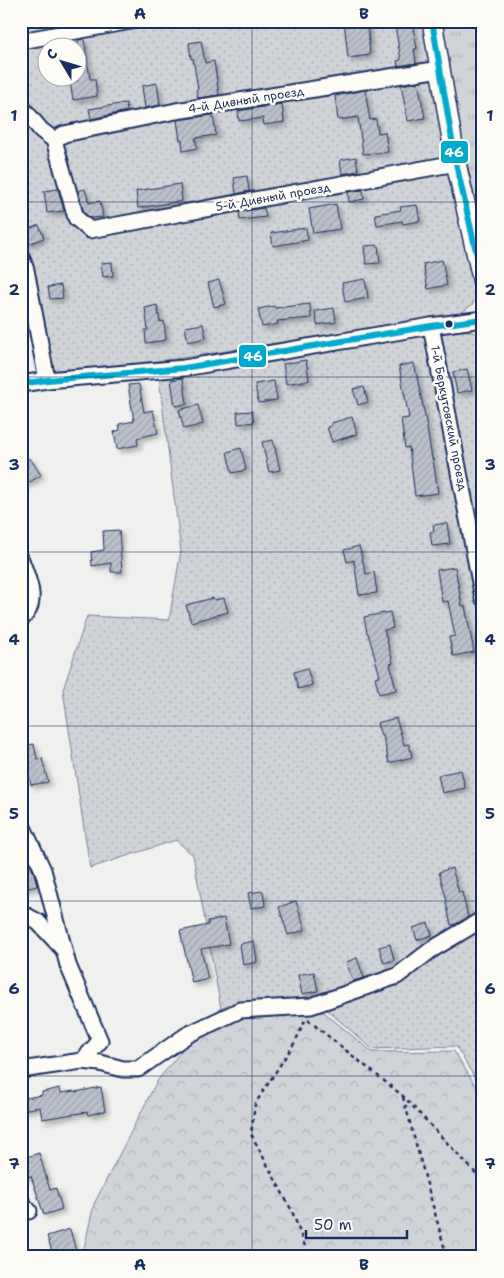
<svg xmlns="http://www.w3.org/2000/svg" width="504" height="1278" font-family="'Shantell Sans',sans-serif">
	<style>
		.grass { fill: url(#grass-tufts); stroke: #76819b }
		.forest { fill: url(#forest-crowns); stroke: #76819b }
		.garden { fill: url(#garden-dots); stroke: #76819b; fill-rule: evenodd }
		.building { fill: url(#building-hatch); stroke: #1b2f5e; filter: url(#shadow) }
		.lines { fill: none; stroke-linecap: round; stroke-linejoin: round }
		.minor-casing { stroke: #1b2f5e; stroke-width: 19 }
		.major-casing { stroke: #1b2f5e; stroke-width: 22 }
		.path { stroke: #1b2f5e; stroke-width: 2.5; stroke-dasharray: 4 4; stroke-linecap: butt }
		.minor { stroke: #fdfcf7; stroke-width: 15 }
		.major { stroke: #fdfcf7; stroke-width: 19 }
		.bus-1-casing { stroke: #fdfcf7; stroke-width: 10 }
		.bus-1 { stroke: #00a9ce; stroke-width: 6 }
		.grid { fill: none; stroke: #1b2f5e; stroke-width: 1; stroke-opacity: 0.55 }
		.bus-dot { fill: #1b2f5e; stroke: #fdfcf7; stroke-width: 2 }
		.labels { text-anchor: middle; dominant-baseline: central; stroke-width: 5; stroke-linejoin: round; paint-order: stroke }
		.street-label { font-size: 12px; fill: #1b2f5e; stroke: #fdfcf7 }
		.line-badge { stroke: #fdfcf7; stroke-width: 2 }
		.badge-label { font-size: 14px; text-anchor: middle; font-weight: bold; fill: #fff }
		.neatline { fill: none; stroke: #1b2f5e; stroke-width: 2 }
		.grid-label { font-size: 16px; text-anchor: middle; font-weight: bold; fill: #1b2f5e }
	</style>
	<defs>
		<pattern id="grass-tufts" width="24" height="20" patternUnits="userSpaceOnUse" patternTransform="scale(1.25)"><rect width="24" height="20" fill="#d0d3d8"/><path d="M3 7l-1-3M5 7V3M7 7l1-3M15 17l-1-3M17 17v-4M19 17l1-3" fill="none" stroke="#b2b5bc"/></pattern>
		<pattern id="forest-crowns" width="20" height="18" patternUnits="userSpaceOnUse" patternTransform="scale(1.25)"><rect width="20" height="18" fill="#d0d3d8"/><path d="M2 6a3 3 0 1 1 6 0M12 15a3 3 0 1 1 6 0" fill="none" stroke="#b2b5bc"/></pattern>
		<pattern id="garden-dots" width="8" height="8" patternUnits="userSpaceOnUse" patternTransform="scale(1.25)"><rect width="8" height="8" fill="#d0d3d8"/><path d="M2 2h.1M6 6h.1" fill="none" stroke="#b2b5bc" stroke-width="1.8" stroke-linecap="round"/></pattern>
		<pattern id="building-hatch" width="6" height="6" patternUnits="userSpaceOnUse" patternTransform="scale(1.25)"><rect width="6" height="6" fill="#bbc0ca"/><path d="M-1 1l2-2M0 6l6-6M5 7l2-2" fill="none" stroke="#a0a5b0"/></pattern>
		<filter id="shadow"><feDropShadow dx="3.5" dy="3.5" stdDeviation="2.5" flood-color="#0004"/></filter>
	</defs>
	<rect width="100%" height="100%" fill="#f0f0ee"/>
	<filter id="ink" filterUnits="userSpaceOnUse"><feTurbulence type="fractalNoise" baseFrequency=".02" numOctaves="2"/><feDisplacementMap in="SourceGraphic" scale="10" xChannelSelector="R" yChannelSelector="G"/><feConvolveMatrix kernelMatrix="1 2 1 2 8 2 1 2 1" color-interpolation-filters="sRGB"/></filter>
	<g filter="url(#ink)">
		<!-- grass -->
		<polygon class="grass" points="439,21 473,21 483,56 483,238 447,69"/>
		<!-- forest -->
		<polygon class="forest" points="320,1009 372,1052 454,1051 483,1098 483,1257 82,1257 94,1204 157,1081 190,1040 243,1016"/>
		<!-- garden -->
		<g class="garden">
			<path d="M21 21H424L478 291 473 304 460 314 182 358 40 375 21 293ZM48 48H78V78H48Z"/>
			<polygon points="457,329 473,332 483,337 483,574 436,333"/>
			<polygon points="427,333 431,337 483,619 483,915 395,973 313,1002 222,1014 193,855 176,840 90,868 63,690 87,616 169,620 181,551 159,379"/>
			<polygon points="483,927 483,1092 456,1046 372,1049 325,1008 401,978"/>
		</g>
		<!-- building -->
		<g class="building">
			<polygon points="344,21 367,21 370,55 348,58"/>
			<polygon points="412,23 417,49 414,49 416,63 398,66 397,61 401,60 395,26"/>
			<polygon points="84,39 90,79 95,79 97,96 73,100 70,82 78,81 78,40"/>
			<polygon points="201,41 205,63 214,61 219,95 198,98 196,90 198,89 193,58 191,59 189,43"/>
			<polygon points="418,82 425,118 408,121 401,85"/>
			<polygon points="157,83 160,105 145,108 142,86"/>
			<polygon points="365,90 370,120 376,119 378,133 385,132 388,152 363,154 358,117 338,120 335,96"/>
			<polygon points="126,103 127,111 91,119 89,109"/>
			<polygon points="282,104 284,122 264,125 263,118 239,121 238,111"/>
			<polygon points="213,115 216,135 195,138 197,148 183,151 182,140 180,140 177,120"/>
			<polygon points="356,157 358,171 342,174 340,160"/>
			<polygon points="247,176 249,191 236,194 234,178"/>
			<polygon points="180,184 182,201 138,208 136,191"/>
			<polygon points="58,189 64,211 47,213 44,191"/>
			<polygon points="85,189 89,203 100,201 103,217 91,218 84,213 78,191"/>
			<polygon points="363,190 364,199 349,202 348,192"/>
			<polygon points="336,204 340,229 313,233 309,209"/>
			<polygon points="417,205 420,221 403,224 402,221 377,225 375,214 401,210 400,207"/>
			<polygon points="264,208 266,217 240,220 239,212"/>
			<polygon points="39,225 44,238 25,245 21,232"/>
			<polygon points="306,228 308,240 273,246 271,233"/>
			<polygon points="378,245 380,263 366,264 364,246"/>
			<polygon points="442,260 447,285 428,289 423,264"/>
			<polygon points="112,262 113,276 103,277 101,263"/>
			<polygon points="365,279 368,298 345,302 342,283"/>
			<polygon points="219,280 226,304 214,307 208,283"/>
			<polygon points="61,285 63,298 50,299 48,287"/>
			<polygon points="310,304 311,318 277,321 278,324 262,327 258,309 274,306 275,308"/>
			<polygon points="157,305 160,322 164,321 166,340 146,343 145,330 148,330 145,308"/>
			<polygon points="334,308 336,322 317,325 315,311"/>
			<polygon points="203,324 206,338 188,342 185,327"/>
			<polygon points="306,360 309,380 286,384 283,364"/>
			<polygon points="414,363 425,416 432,459 433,459 438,493 415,496 409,447 405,448 401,419 409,418 399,366"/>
			<polygon points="467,369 472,390 457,393 453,372"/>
			<polygon points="183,378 187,404 175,406 171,380"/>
			<polygon points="274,381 277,400 258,403 255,384"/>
			<polygon points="139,384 144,412 153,410 158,433 137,438 138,445 117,449 114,432 120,430 119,424 134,421 128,385"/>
			<polygon points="364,387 368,402 358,405 353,389"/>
			<polygon points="198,405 203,424 184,429 179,410"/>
			<polygon points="252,411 254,422 238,424 237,412"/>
			<polygon points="352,417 357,434 332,442 327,427 331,426 331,423"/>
			<polygon points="273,440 280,470 269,472 262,442"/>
			<polygon points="241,448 246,470 232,473 227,452"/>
			<polygon points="30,458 41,475 25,485 21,479 21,464"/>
			<polygon points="447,523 450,544 432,546 430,532 434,531 433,525"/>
			<polygon points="119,530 122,572 111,572 111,563 92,566 91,552 104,550 103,531"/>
			<polygon points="359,546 366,574 374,572 377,593 359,595 354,560 347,562 344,550"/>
			<polygon points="455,567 462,606 465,606 474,652 453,656 449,637 455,636 448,601 442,602 437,570"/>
			<polygon points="213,598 214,600 224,598 228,612 191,622 186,605"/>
			<polygon points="390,612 393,628 384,630 393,663 390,664 396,690 379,694 375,677 380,676 368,633 367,633 364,617"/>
			<polygon points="307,668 312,685 298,689 294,672"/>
			<polygon points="396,718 404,745 409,744 412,757 389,763 383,735 381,736 377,723"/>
			<polygon points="34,744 37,759 42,758 48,782 31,785 22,746"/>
			<polygon points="461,770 465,788 442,793 438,775"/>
			<polygon points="30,864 34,873 37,886 21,890 21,867"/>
			<polygon points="452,868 459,893 462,892 468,917 456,924 451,925 446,902 447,901 439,872"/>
			<polygon points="263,891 265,906 251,908 248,893"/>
			<polygon points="296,901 305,930 288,935 279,907"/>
			<polygon points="224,918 229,944 201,949 208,979 192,983 180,931 208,925 208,921"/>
			<polygon points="428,923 432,935 417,940 413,928"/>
			<polygon points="254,941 257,962 243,965 240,944"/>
			<polygon points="390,944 394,960 384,963 379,947"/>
			<polygon points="357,958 364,978 353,981 346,962"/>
			<polygon points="314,972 318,991 302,994 298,975"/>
			<polygon points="101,1087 105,1111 88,1115 87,1112 42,1119 40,1107 22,1110 21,1099 42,1095 42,1092 60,1088 61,1093 74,1091 75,1092"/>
			<polygon points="39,1153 50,1190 56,1188 62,1209 44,1215 31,1176 25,1178 21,1165 21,1159"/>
			<polygon points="70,1229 76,1251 58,1257 54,1257 47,1236"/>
		</g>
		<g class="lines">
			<defs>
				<g id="minor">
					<polyline points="21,41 131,21"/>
					<polyline points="21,106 41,130 54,140 76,218 90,230 456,163"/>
					<polyline points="54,140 64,134 176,111 440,69"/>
					<polyline points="21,256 26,270 47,380"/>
					<polyline points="431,326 483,598"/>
					<polyline points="21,384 47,380 184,368 431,326 483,319"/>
					<path d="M21 560C28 580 40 602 21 619"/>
					<polyline points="21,823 43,870 68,965 100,1041 82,1061"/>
					<polyline points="21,913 38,922 63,949"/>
					<polyline points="21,1070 82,1061 100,1063 123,1069 138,1069 187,1035 240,1010 311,1006 397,976 431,950 483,919"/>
					<polyline points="21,1202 29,1211"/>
				</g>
				<polyline id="major" points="432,21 456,163 483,283"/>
			</defs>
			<!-- minor casing -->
			<use href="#minor" class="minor-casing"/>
			<!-- major casing -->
			<use href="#major" class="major-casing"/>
			<!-- path -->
			<g class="path">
				<polyline points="308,1020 403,1096 483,1181"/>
				<polyline points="305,1021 295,1042 255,1104 251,1134 292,1211 309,1257"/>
				<polyline points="403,1097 447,1257"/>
			</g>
			<!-- minor -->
			<use href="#minor" class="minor"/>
			<!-- major -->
			<use href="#major" class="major"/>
			<defs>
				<g id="bus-1">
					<polyline points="432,21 456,163 483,282"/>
					<polyline points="21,384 47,380 184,368 431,326 483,319"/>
				</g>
			</defs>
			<!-- bus-1 casing -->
			<use href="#bus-1" class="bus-1-casing"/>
			<!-- bus-1 -->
			<use href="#bus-1" class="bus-1"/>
		</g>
	</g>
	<!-- grid -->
	<path class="grid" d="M252 21V1257M21 202H483M21 377H483M21 552H483M21 726H483M21 901H483M21 1076H483"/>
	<!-- markers -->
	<circle class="bus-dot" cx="449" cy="324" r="4.5"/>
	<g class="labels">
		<!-- street labels -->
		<g class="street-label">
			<text transform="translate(246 100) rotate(-9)">4-й Дивный проезд</text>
			<text transform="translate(273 197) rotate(-10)">5-й Дивный проезд</text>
			<text transform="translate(449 418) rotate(79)">1-й Беркутовский проезд</text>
		</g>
	</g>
	<g class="line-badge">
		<rect x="440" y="140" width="29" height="24" rx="5" fill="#00a9ce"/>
		<rect x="238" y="344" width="29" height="24" rx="5" fill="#00a9ce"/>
	</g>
	<g class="badge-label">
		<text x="454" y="157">46</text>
		<text x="253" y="361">46</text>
	</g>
	<!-- margin -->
	<rect width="504" height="1278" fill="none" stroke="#fdfcf7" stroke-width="55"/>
	<!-- north arrow -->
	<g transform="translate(62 62) rotate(308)"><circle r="24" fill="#fdfcf7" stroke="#a3aaba"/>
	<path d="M0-4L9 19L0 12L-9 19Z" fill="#1b2f5e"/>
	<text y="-8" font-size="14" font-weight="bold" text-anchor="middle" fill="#1b2f5e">С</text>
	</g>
	<!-- scale -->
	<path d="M306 1230v8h101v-8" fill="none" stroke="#1b2f5e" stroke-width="2.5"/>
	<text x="314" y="1230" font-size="15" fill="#1b2f5e" stroke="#fdfcf7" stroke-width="4" paint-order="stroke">50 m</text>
	<rect x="28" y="28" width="448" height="1222" class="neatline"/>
	<g class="grid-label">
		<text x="140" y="19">A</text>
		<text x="364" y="19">B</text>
		<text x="14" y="121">1</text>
		<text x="490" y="121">1</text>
		<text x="14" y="295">2</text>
		<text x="490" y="295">2</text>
		<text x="14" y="470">3</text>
		<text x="490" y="470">3</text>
		<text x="14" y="645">4</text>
		<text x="490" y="645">4</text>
		<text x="14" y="819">5</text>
		<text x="490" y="819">5</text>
		<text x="14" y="994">6</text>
		<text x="490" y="994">6</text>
		<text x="14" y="1169">7</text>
		<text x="490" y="1169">7</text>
		<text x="140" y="1270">A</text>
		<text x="364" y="1270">B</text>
	</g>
</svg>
